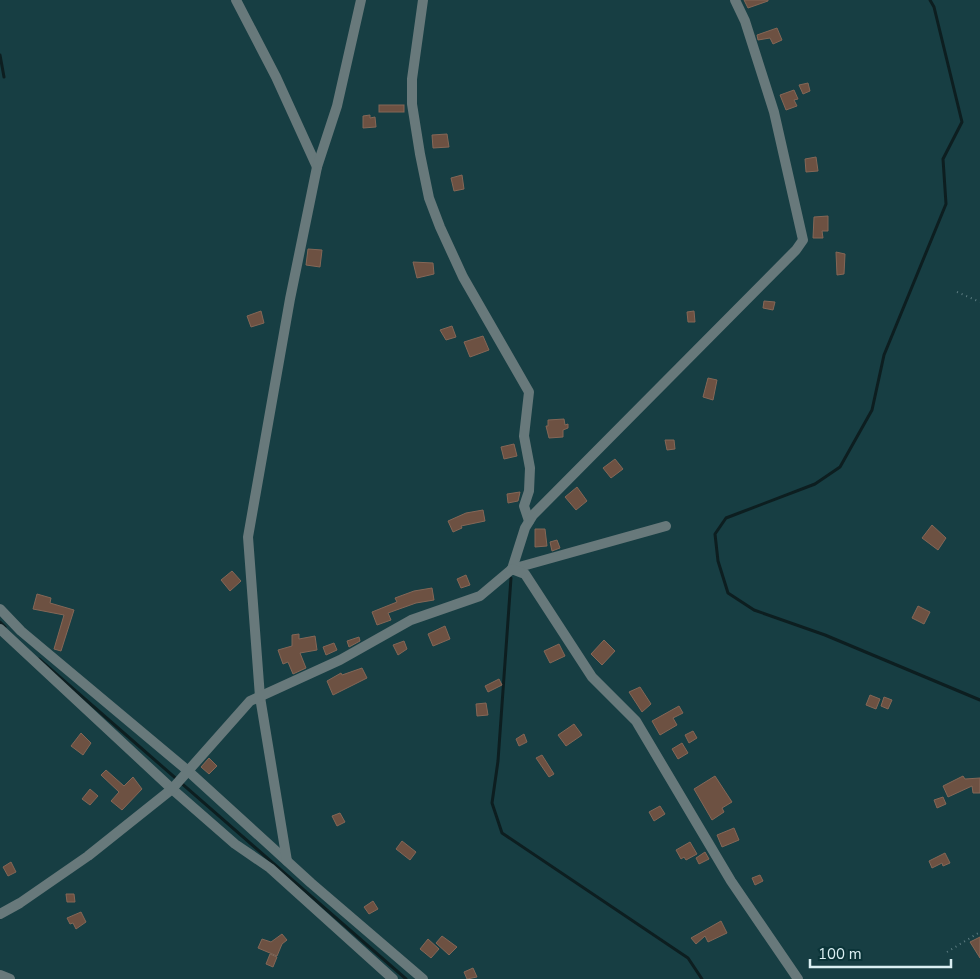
<svg xmlns="http://www.w3.org/2000/svg" width="980" height="979" font-family="'Nunito Sans',sans-serif">
	<style>
		.lines { fill: none; stroke-linecap: round; stroke-linejoin: round }
		.stream { stroke: #0d1e20; stroke-width: 3 }
		.building { fill: #6d5142; stroke: #846757 }
		.path { stroke: #5d7d82; stroke-width: 2; stroke-dasharray: 1 4; stroke-linecap: butt }
		.minor { stroke: #68797b; stroke-width: 10 }
	</style>
	<rect width="100%" height="100%" fill="#173e43"/>
	<g class="lines">
		<!-- stream -->
		<g class="stream">
			<polyline points="930,0 934,7 962,122 943,159 946,204 884,355 872,410 840,467 815,484 726,518 715,534 718,561 728,593 754,610 825,635 980,700"/>
			<polyline points="0,55 4,77"/>
			<polyline points="511,578 498,761 492,803 502,833 688,958 702,979"/>
			<polyline points="0,622 5,627"/>
			<polyline points="39,659 406,979"/>
		</g>
	</g>
	<!-- building -->
	<g class="building">
		<polygon points="744,0 768,0 768,1 748,8"/>
		<polygon points="777,28 782,40 773,44 770,38 758,40 757,35"/>
		<polygon points="808,83 810,91 803,94 799,85"/>
		<polygon points="794,90 798,99 794,100 797,106 786,110 780,95"/>
		<rect x="379" y="105" width="25" height="7"/>
		<polygon points="370,115 370,118 375,117 376,127 363,128 363,116"/>
		<polygon points="447,134 449,147 433,148 432,135"/>
		<polygon points="816,157 818,171 806,172 805,159"/>
		<polygon points="462,175 464,189 454,191 451,178"/>
		<polygon points="828,216 828,231 822,231 823,238 813,238 814,217"/>
		<polygon points="308,249 322,250 320,267 306,265"/>
		<polygon points="836,252 845,254 844,274 837,275"/>
		<polygon points="413,262 433,263 434,274 417,278"/>
		<polygon points="764,301 775,302 773,310 763,308"/>
		<polygon points="261,311 264,323 251,327 247,316"/>
		<polygon points="694,311 695,322 688,322 687,312"/>
		<polygon points="452,326 456,337 446,340 440,330"/>
		<polygon points="483,336 489,350 470,357 464,342"/>
		<polygon points="708,378 717,380 713,400 703,397"/>
		<polygon points="564,419 565,425 568,424 568,428 563,430 563,437 549,438 546,426 548,426 548,420"/>
		<polygon points="665,440 674,440 675,449 667,450"/>
		<polygon points="514,444 517,456 504,459 501,447"/>
		<polygon points="615,459 623,469 611,478 603,468"/>
		<polygon points="577,487 587,501 576,510 565,497"/>
		<polygon points="520,492 518,501 508,503 507,494"/>
		<polygon points="483,510 485,521 461,526 462,528 453,532 448,521 466,513"/>
		<polygon points="932,525 946,538 938,550 922,538"/>
		<polygon points="535,529 545,529 547,546 535,547"/>
		<polygon points="557,540 560,548 552,551 550,542"/>
		<polygon points="232,571 241,581 230,591 221,580"/>
		<polygon points="466,575 470,585 461,588 457,579"/>
		<polygon points="432,588 434,600 416,603 388,613 391,620 377,625 372,612 397,602 395,598 414,591"/>
		<polygon points="37,594 51,598 50,603 74,610 61,651 54,649 64,615 33,609"/>
		<polygon points="918,606 930,612 924,624 912,618"/>
		<polygon points="445,626 450,639 433,646 428,634"/>
		<polygon points="299,634 299,639 315,636 317,650 300,653 306,668 293,674 288,662 283,664 278,650 292,646 292,635"/>
		<polygon points="359,637 360,641 349,647 347,641"/>
		<polygon points="604,640 615,651 602,665 591,654"/>
		<polygon points="404,641 407,649 398,655 393,645"/>
		<polygon points="334,643 337,650 326,655 323,647"/>
		<polygon points="559,644 565,656 550,663 544,651"/>
		<polygon points="362,668 367,678 333,695 327,681 341,673 342,675"/>
		<polygon points="499,679 502,685 488,692 485,686"/>
		<polygon points="640,687 651,704 642,712 629,692"/>
		<polygon points="870,695 880,699 876,709 866,705"/>
		<polygon points="884,697 892,700 888,709 881,706"/>
		<polygon points="486,703 488,715 477,716 476,704"/>
		<polygon points="679,706 683,713 673,718 677,725 660,735 652,721"/>
		<polygon points="574,724 582,735 566,746 558,735"/>
		<polygon points="693,731 697,738 689,743 685,735"/>
		<polygon points="81,733 91,743 83,755 71,746"/>
		<polygon points="524,734 527,742 519,746 516,739"/>
		<polygon points="682,743 688,753 678,759 672,749"/>
		<polygon points="542,755 554,774 549,777 536,758"/>
		<polygon points="209,758 217,766 209,774 201,767"/>
		<polygon points="106,770 124,786 133,777 142,789 122,810 111,801 119,792 101,775"/>
		<polygon points="715,776 732,802 722,808 724,812 712,820 694,789"/>
		<polygon points="963,776 965,779 980,778 980,793 973,793 972,786 948,797 943,786"/>
		<polygon points="90,789 98,796 90,805 82,799"/>
		<polygon points="943,797 946,804 937,808 934,800"/>
		<polygon points="660,806 665,814 654,821 649,812"/>
		<polygon points="340,813 345,822 337,826 332,816"/>
		<polygon points="734,828 739,840 722,847 717,835"/>
		<polygon points="402,841 416,852 410,860 396,849"/>
		<polygon points="690,842 697,854 686,860 684,857 681,859 676,850"/>
		<polygon points="705,852 709,859 699,864 696,858"/>
		<polygon points="945,853 950,863 943,866 942,863 932,868 929,861"/>
		<polygon points="11,862 16,872 8,876 3,867"/>
		<polygon points="760,875 763,881 755,885 752,878"/>
		<polygon points="66,894 74,894 75,902 67,902"/>
		<polygon points="373,901 378,909 369,914 364,907"/>
		<polygon points="81,912 86,922 76,929 73,923 70,924 67,918"/>
		<polygon points="721,921 727,933 708,942 705,936 696,944 691,938"/>
		<polygon points="282,934 287,940 282,944 277,956 258,948 262,939 271,942"/>
		<polygon points="442,936 457,947 449,955 436,943"/>
		<polygon points="980,937 980,958 970,942"/>
		<polygon points="428,939 439,949 431,958 420,949"/>
		<polygon points="270,954 277,957 273,967 266,964"/>
		<polygon points="473,968 477,977 467,979 464,972"/>
	</g>
	<g class="lines">
		<!-- path -->
		<g class="path">
			<polyline points="957,292 980,302"/>
			<polyline points="947,952 980,932"/>
		</g>
		<!-- minor -->
		<g class="minor">
			<polyline points="236,0 276,77 317,167"/>
			<polyline points="423,0 412,79 412,104 420,154 429,198 440,227 463,277 529,392 524,436 530,468 529,491 524,506 529,521"/>
			<polyline points="512,569 525,528 533,515 796,250 803,240 774,112 745,21 735,0"/>
			<polyline points="512,569 666,526"/>
			<polyline points="0,609 21,631 187,770 311,883 423,979"/>
			<polyline points="0,629 172,789 235,844 270,868 393,979"/>
			<polyline points="287,861 260,697 248,537 290,299 317,167 337,106 361,0"/>
			<polyline points="0,914 20,903 88,856 172,789 250,701 340,660 411,620 480,596 512,569 525,574 592,677 636,721 731,881 798,979"/>
			<polyline points="0,975 10,979"/>
		</g>
	</g>
	<!-- scale -->
	<path d="M810 959v8h141v-8" fill="none" stroke="#daeff2" stroke-width="2.5"/>
	<text x="818" y="959" font-size="15" fill="#daeff2" stroke="#0b3438" stroke-width="4" paint-order="stroke">100 m</text>
</svg>
